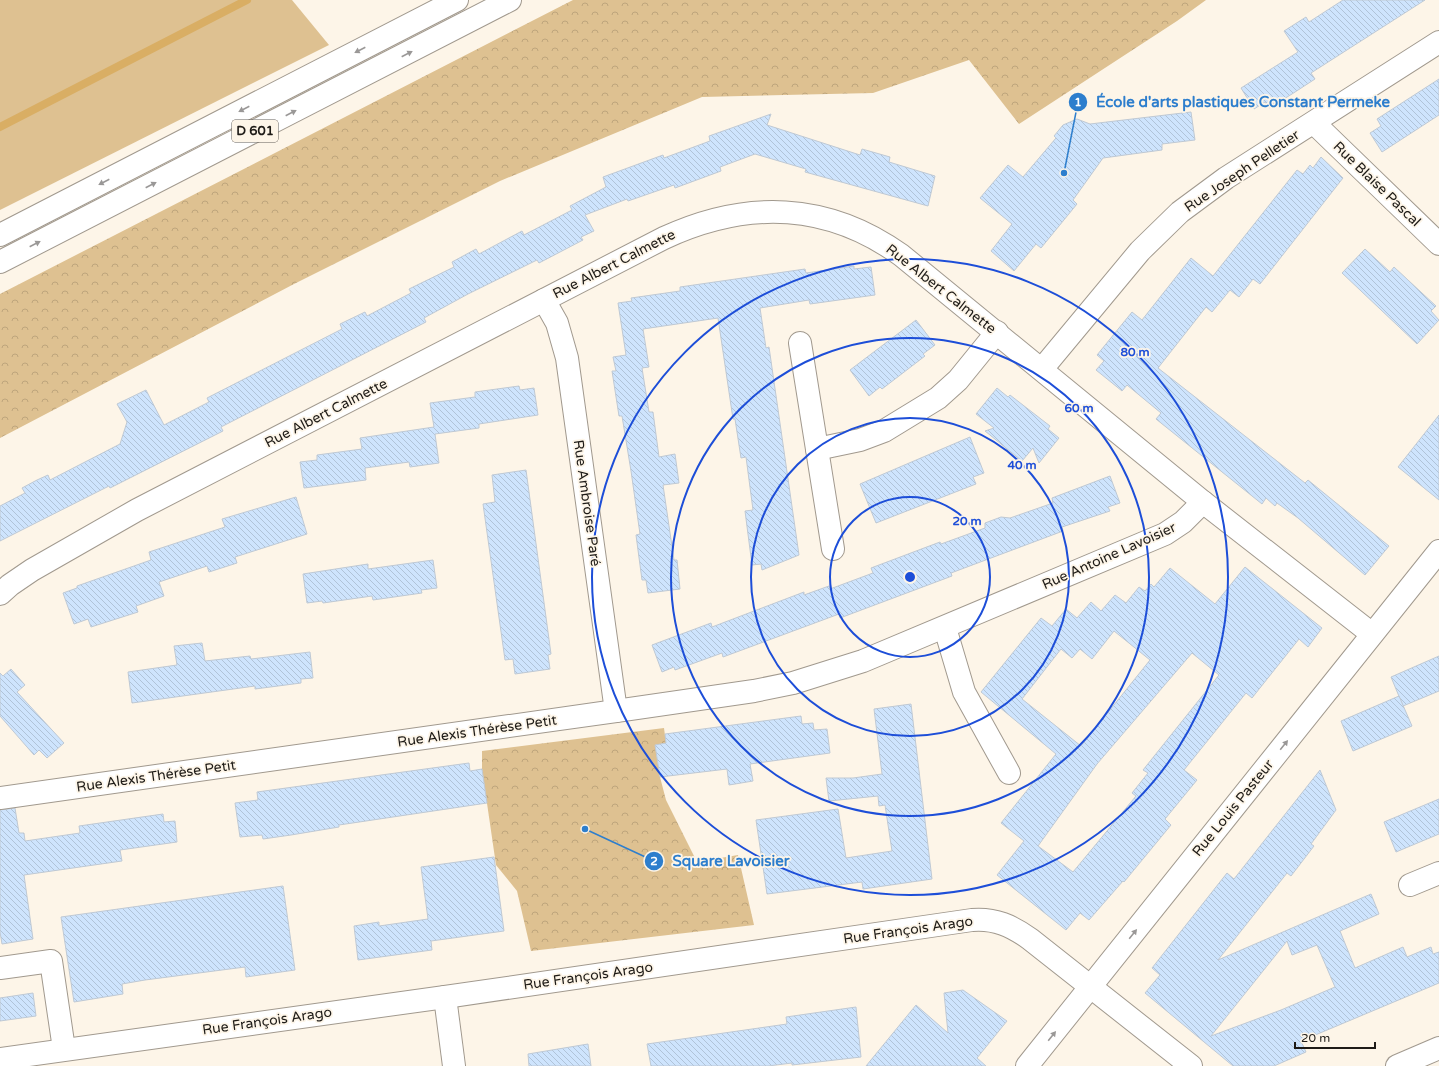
<svg xmlns="http://www.w3.org/2000/svg" width="1439" height="1066" font-family="'Varela Round',sans-serif">
	<style>
		.grass { fill: #dec191 }
		.forest { fill: url(#forest-crowns) }
		.lines { fill: none; stroke-linecap: round; stroke-linejoin: round }
		.stream { stroke: #d9ae64; stroke-width: 8 }
		.building { fill: url(#building-back-hatch); stroke: #bfc9d4; fill-rule: evenodd }
		.minor-casing { stroke: #a1998e; stroke-width: 24 }
		.major-casing { stroke: #a1998e; stroke-width: 24 }
		.minor { stroke: #fff; stroke-width: 22 }
		.major { stroke: #fff; stroke-width: 22 }
		.oneway { fill: #9a9897 }
		.ring { fill: none; stroke: #1d4ed8; stroke-width: 2 }
		.labels { text-anchor: middle; dominant-baseline: central; stroke-width: 3.5; stroke-linejoin: round; paint-order: stroke }
		.shield { fill: #fdf5e8; stroke: #615c56; stroke-width: 1 }
		.shield-label { font-size: 13px; font-weight: bold; fill: #1e1b17 }
		.street-label { font-size: 14px; fill: #1e1b17; stroke: #fdf5e8 }
		.centre { fill: #1d4ed8; stroke: #fdf5e8; stroke-width: 2 }
		.ring-label { font-size: 12px; text-anchor: middle; font-weight: bold; fill: #1d4ed8; stroke: #fdf5e8; stroke-width: 3.5; stroke-linejoin: round; paint-order: stroke }
		.leader { fill: none; stroke: #2d7ecd; stroke-width: 1.5 }
		.callout-dot { fill: #2d7ecd; stroke: #fdf5e8; stroke-width: 1.5 }
		.mark-label { font-size: 12px; text-anchor: middle; font-weight: bold; fill: #fff }
		.callout-label { font-size: 15px; text-anchor: middle; font-weight: bold; fill: #2d7ecd; stroke: #fdf5e8; stroke-width: 3.5; stroke-linejoin: round; paint-order: stroke }
	</style>
	<defs>
		<pattern id="forest-crowns" width="20" height="18" patternUnits="userSpaceOnUse"><rect width="20" height="18" fill="#dec191"/><path d="M2 6a3 3 0 1 1 6 0M12 15a3 3 0 1 1 6 0" fill="none" stroke="#bea57c"/></pattern>
		<pattern id="building-back-hatch" width="6" height="6" patternUnits="userSpaceOnUse"><rect width="6" height="6" fill="#cee4fd"/><path d="M-1 5l2 2M0 0l6 6M5-1l2 2" fill="none" stroke="#b0c3d8"/></pattern>
	</defs>
	<rect width="100%" height="100%" fill="#fdf5e8"/>
	<!-- grass -->
	<polygon class="grass" points="0,0 292,0 329,45 0,210"/>
	<!-- forest -->
	<g class="forest">
		<polygon points="573,0 1206,0 1177,21 1019,124 969,60 873,93 702,97 500,181 294,284 0,438 0,294"/>
		<polygon points="664,728 666,743 655,745 660,777 666,800 697,862 738,855 754,925 531,951 517,891 496,865 482,769 482,751"/>
	</g>
	<g class="lines">
		<!-- stream -->
		<polyline class="stream" points="0,127 247,0"/>
	</g>
	<!-- building -->
	<g class="building">
		<polygon points="1343,0 1425,0 1311,73 1315,79 1292,94 1269,108 1265,102 1254,109 1241,88 1298,52 1284,31 1306,17 1309,22"/>
		<polygon points="1439,79 1439,115 1382,152 1370,133 1381,126 1377,119"/>
		<polygon points="1191,112 1195,140 1162,144 1162,150 1103,158 1073,200 1077,204 1041,248 1036,244 1014,271 991,251 1012,224 980,198 1008,165 1023,177 1056,138 1054,136 1063,125 1077,119 1090,124"/>
		<polygon points="771,114 767,125 860,155 862,149 890,157 889,162 935,176 928,206 805,172 806,169 755,154 720,167 721,171 675,188 674,185 628,201 627,199 585,215 594,231 581,237 583,240 539,263 537,260 468,294 424,318 426,322 221,427 223,431 110,488 109,486 0,541 0,506 25,493 22,488 37,480 48,475 50,480 120,444 127,422 117,404 146,390 164,425 209,402 207,398 342,329 340,324 365,312 367,316 411,293 409,289 454,267 452,262 476,249 479,254 522,231 524,235 572,210 570,206 606,187 603,177 663,155 664,158 710,141 709,136"/>
		<polygon points="1321,157 1343,178 1260,284 1253,279 1239,297 1230,290 1212,312 1206,307 1158,368 1305,483 1308,480 1389,546 1365,575 1298,518 1277,503 1275,506 1266,498 1262,504 1156,419 1161,413 1127,385 1122,391 1096,370 1104,361 1097,355 1132,312 1142,320 1191,258 1213,276 1297,170 1303,174 1310,165 1313,168"/>
		<polygon points="1365,249 1390,272 1394,267 1436,306 1431,311 1439,320 1417,344 1342,273"/>
		<polygon points="854,266 854,269 871,267 875,295 810,304 809,300 760,308 766,348 769,347 799,555 762,570 761,564 752,565 745,511 753,510 746,457 741,458 735,419 733,419 718,318 643,329 649,367 642,368 649,412 653,412 659,457 675,454 679,483 663,485 674,560 677,560 680,589 648,593 646,580 642,580 636,535 640,534 631,471 622,416 619,416 612,371 616,371 613,357 626,355 618,303 632,301 631,298 680,291 680,287 805,269 806,273"/>
		<polygon points="916,320 935,345 923,354 925,356 882,389 880,387 869,396 850,370"/>
		<polygon points="519,386 520,390 534,388 538,415 479,424 479,428 435,434 439,463 410,467 409,462 365,468 366,480 304,488 300,462 317,460 317,455 362,449 360,438 434,427 430,403 475,397 475,392"/>
		<polygon points="997,388 1008,397 1010,395 1050,426 1048,429 1059,438 1039,463 1033,448 1022,461 985,431 994,428 976,414"/>
		<polygon points="1439,415 1439,500 1398,467"/>
		<polygon points="970,437 984,473 973,477 976,484 876,523 860,484"/>
		<polygon points="526,470 551,654 548,655 550,669 515,674 513,659 505,660 483,504 495,502 492,475"/>
		<polygon points="1110,476 1120,503 1108,507 1110,511 1062,527 1063,531 951,573 952,576 840,618 839,614 723,657 722,653 675,670 674,667 662,672 652,645 711,623 712,627 804,592 804,595 829,586 830,589 873,573 871,568 940,542 941,544 985,528 985,523 1001,517 1010,518 1053,503 1052,498"/>
		<polygon points="296,497 307,534 235,557 237,563 209,572 207,566 159,582 164,596 136,606 138,612 91,627 88,619 74,624 63,593 77,588 77,586 151,560 149,552 225,527 222,519"/>
		<polygon points="433,560 437,588 421,590 422,593 373,600 372,596 323,603 322,601 307,603 303,574 368,564 368,569"/>
		<path d="M1245 567 1322 628 1308 647 1299 639 1252 698 1246 693 1184 770 1197 780 1165 819 1171 825 1124 882 1123 881 1089 920 1080 913 1066 930 997 875 1024 841 1001 823 1056 754 981 692 1041 618 1052 626 1066 609 1077 618 1091 602 1101 611 1115 595 1126 603 1139 587 1145 591 1151 584 1154 587 1170 568 1215 604ZM1114 631 1150 660 1081 746 1022 699 1061 649 1072 658 1080 649 1092 659ZM1192 653 1219 675 1143 770 1148 773 1132 793 1136 796 1073 872 1038 846 1097 764Z"/>
		<polygon points="202,643 205,661 250,656 251,659 310,652 313,678 301,679 301,683 255,689 255,686 132,703 128,672 177,665 174,646"/>
		<polygon points="1439,656 1439,691 1403,706 1391,677"/>
		<polygon points="11,669 25,685 17,692 64,743 47,758 39,750 34,755 0,716 0,673 3,676"/>
		<polygon points="1399,696 1412,726 1353,751 1341,721"/>
		<polygon points="911,704 932,879 863,889 862,882 767,894 756,820 838,809 846,858 892,851 885,805 879,806 878,796 829,801 826,778 853,778 882,774 874,709"/>
		<polygon points="801,716 802,724 813,723 814,730 827,729 830,753 750,764 753,781 729,785 727,769 660,777 655,745 666,743 665,734"/>
		<polygon points="469,763 470,771 482,769 487,803 339,825 339,827 291,835 263,839 262,835 240,837 235,803 258,800 257,792"/>
		<path d="M1320 770 1336 810 1311 844 1314 846 1291 876 1287 873 1218 960 1371 894 1379 914 1340 931 1355 968 1403 947 1407 957 1431 947 1433 954 1439 952V983L1301 1041 1306 1052 1274 1066H1233L1145 993 1160 975 1152 968 1227 873 1234 879ZM1287 941 1292 955 1317 945 1335 987 1281 1010 1211 1036Z"/>
		<polygon points="1439,799 1439,834 1396,852 1384,822"/>
		<polygon points="15,808 19,833 24,833 25,841 80,833 79,826 163,814 164,822 175,821 177,842 120,850 122,861 24,875 33,939 2,944 0,932 0,810"/>
		<polygon points="494,857 504,931 431,941 432,950 358,960 354,926 379,922 379,926 428,919 421,867"/>
		<polygon points="283,886 295,970 246,977 245,967 145,980 122,984 123,994 74,1002 61,917"/>
		<polygon points="963,990 1007,1021 977,1058 986,1066 866,1066 916,1005 948,1033 944,993"/>
		<polygon points="33,993 36,1016 0,1021 0,998"/>
		<polygon points="856,1007 861,1057 792,1065 792,1063 768,1066 651,1066 647,1044 787,1024 786,1017"/>
		<polygon points="588,1044 591,1066 529,1066 528,1054"/>
	</g>
	<g class="lines">
		<defs>
			<g id="minor">
				<polyline points="1314,123 1439,244"/>
				<polyline points="544,300 557,323 567,358 616,711"/>
				<polyline points="800,343 833,549"/>
				<polyline points="1042,369 1140,251 1180,212 1226,178 1439,42"/>
				<polyline points="817,449 860,440 884,431 938,398 958,380 997,332"/>
				<path d="M0 594 10 585 32 570 137 510 664 238C746 200 827 202 901 255L1203 502 1372 634"/>
				<polyline points="945,628 964,692 1009,773"/>
				<polyline points="0,798 616,711 754,691 793,683 863,661 1165,534 1183,522 1203,502"/>
				<polyline points="1410,885 1439,873"/>
				<polyline points="0,968 51,961 64,1049"/>
				<polyline points="445,997 454,1066"/>
				<path d="M0 1059 445 997 972 920C995 918 1012 926 1030 939L1191 1066"/>
				<polyline points="1027,1066 1439,551"/>
				<polyline points="1397,1066 1439,1048"/>
			</g>
			<g id="major">
				<polyline points="0,235 457,0"/>
				<polyline points="0,262 510,0"/>
			</g>
		</defs>
		<!-- minor casing -->
		<use href="#minor" class="minor-casing"/>
		<!-- major casing -->
		<use href="#major" class="major-casing"/>
		<!-- minor -->
		<use href="#minor" class="minor"/>
		<!-- major -->
		<use href="#major" class="major"/>
	</g>
	<!-- one-way arrows -->
	<defs><path id="oneway-solid" d="M-6-.8H1V-3.2L6.5 0L1 3.2V.8H-6Z"/></defs>
	<g class="oneway">
		<use href="#oneway-solid" transform="translate(360 50) rotate(153)"/>
		<use href="#oneway-solid" transform="translate(407 54) rotate(-27)"/>
		<use href="#oneway-solid" transform="translate(244 109) rotate(153)"/>
		<use href="#oneway-solid" transform="translate(291 113) rotate(-27)"/>
		<use href="#oneway-solid" transform="translate(104 182) rotate(153)"/>
		<use href="#oneway-solid" transform="translate(151 185) rotate(-27)"/>
		<use href="#oneway-solid" transform="translate(35 244) rotate(-27)"/>
		<use href="#oneway-solid" transform="translate(1284 745) rotate(-51)"/>
		<use href="#oneway-solid" transform="translate(1133 934) rotate(-51)"/>
		<use href="#oneway-solid" transform="translate(1052 1036) rotate(-51)"/>
	</g>
	<!-- distance rings -->
	<g class="ring">
		<circle cx="910" cy="577" r="80"/>
		<circle cx="910" cy="577" r="159"/>
		<circle cx="910" cy="577" r="239"/>
		<circle cx="910" cy="577" r="318"/>
	</g>
	<g class="labels">
		<!-- shield labels -->
		<rect class="shield" x="232" y="120" width="46" height="22" rx="3"/>
		<g class="shield-label">
			<text x="255" y="131">D 601</text>
		</g>
		<!-- street labels -->
		<g class="street-label">
			<text transform="translate(1242 171) rotate(-34)">Rue Joseph Pelletier</text>
			<text transform="translate(1377 184) rotate(44)">Rue Blaise Pascal</text>
			<text transform="translate(614 264) rotate(-27)">Rue Albert Calmette</text>
			<text transform="translate(941 289) rotate(38)">Rue Albert Calmette</text>
			<text transform="translate(326 413) rotate(-27)">Rue Albert Calmette</text>
			<text transform="translate(587 503) rotate(82)">Rue Ambroise Paré</text>
			<text transform="translate(1109 556) rotate(-24)">Rue Antoine Lavoisier</text>
			<text transform="translate(477 731) rotate(-8)">Rue Alexis Thérèse Petit</text>
			<text transform="translate(156 776) rotate(-8)">Rue Alexis Thérèse Petit</text>
			<text transform="translate(1233 808) rotate(-51)">Rue Louis Pasteur</text>
			<text transform="translate(908 930) rotate(-8)">Rue François Arago</text>
			<text transform="translate(588 976) rotate(-8)">Rue François Arago</text>
			<text transform="translate(267 1021) rotate(-8)">Rue François Arago</text>
		</g>
	</g>
	<circle cx="910" cy="577" r="6" class="centre"/>
	<g class="ring-label">
		<text x="1135" y="356">80 m</text>
		<text x="1079" y="412">60 m</text>
		<text x="1022" y="469">40 m</text>
		<text x="967" y="525">20 m</text>
	</g>
	<!-- callouts -->
	<path class="leader" d="M1064 173L1078 102M585 829L654 861"/>
	<g class="callout-dot">
		<circle cx="1064" cy="173" r="4"/>
		<circle cx="585" cy="829" r="4"/>
		<circle cx="1078" cy="102" r="10"/>
		<circle cx="654" cy="861" r="10"/>
	</g>
	<g class="mark-label">
		<text x="1078" y="106">1</text>
		<text x="654" y="865">2</text>
	</g>
	<g class="callout-label">
		<text x="1243" y="107">École d'arts plastiques Constant Permeke</text>
		<text x="731" y="866">Square Lavoisier</text>
	</g>
	<!-- scale -->
	<path d="M1295 1042v6h80v-6" fill="none" stroke="#1e1b17" stroke-width="2"/>
	<text x="1301" y="1042" font-size="12" fill="#1e1b17" stroke="#fdf5e8" stroke-width="3" paint-order="stroke">20 m</text>
</svg>
